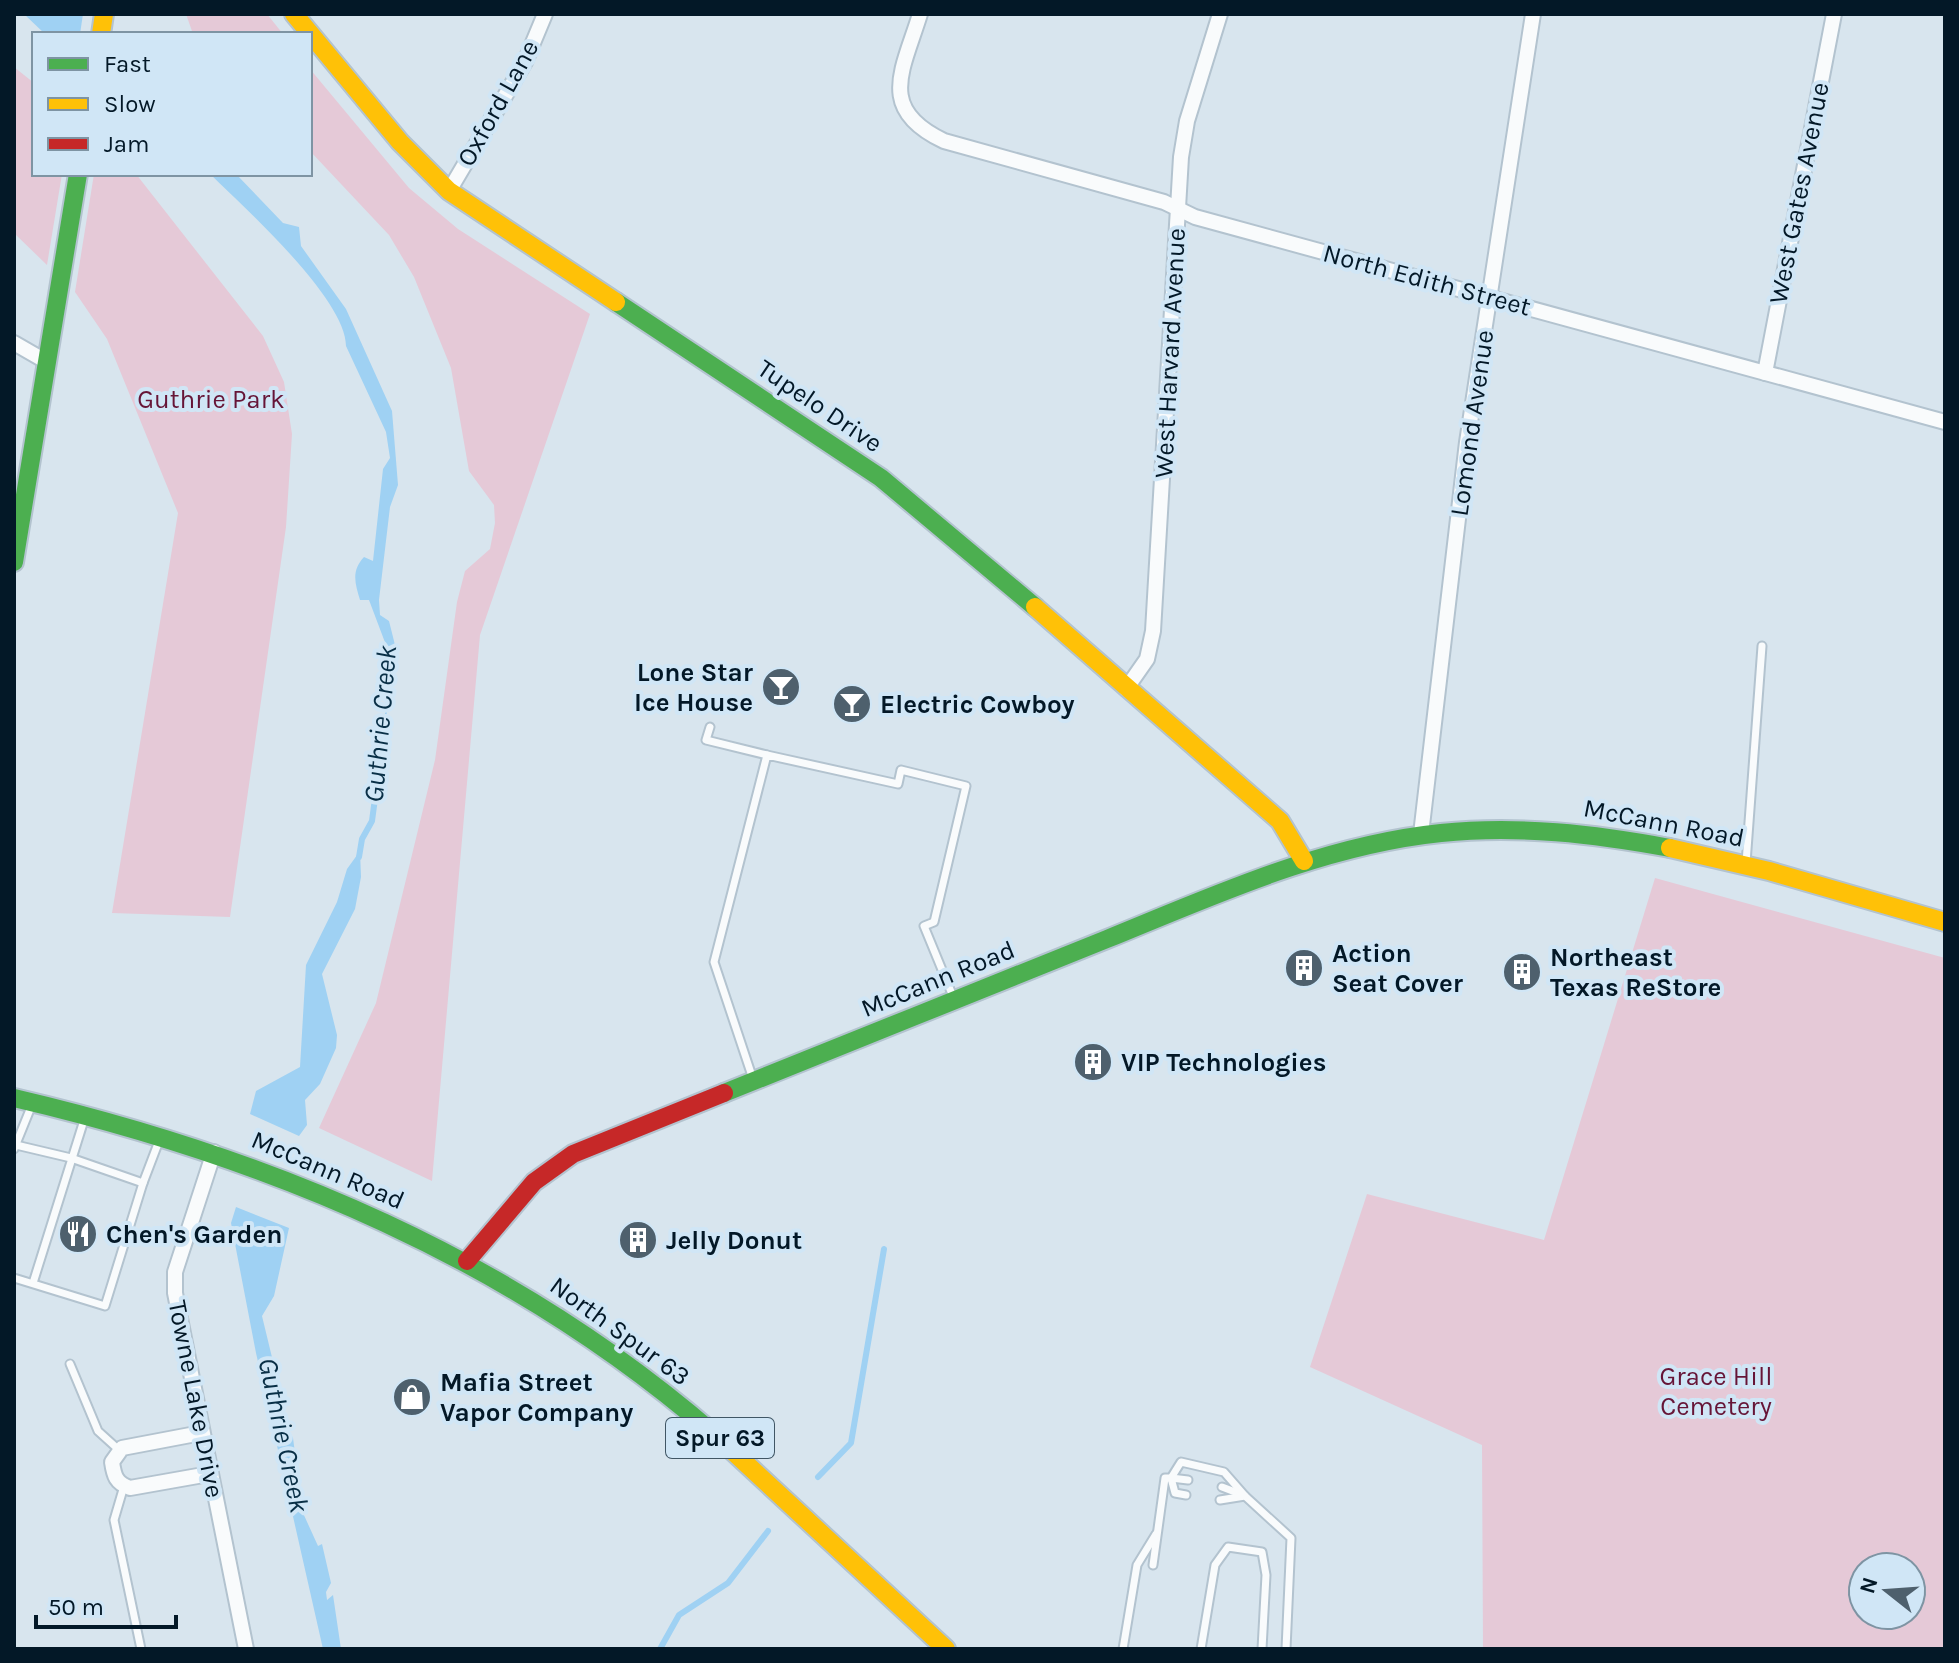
<svg xmlns="http://www.w3.org/2000/svg" width="1959" height="1663" font-family="Karla,sans-serif">
	<style>
		.green { fill: #e5c9d7; fill-rule: evenodd }
		.water { fill: #9fd1f3 }
		.lines { fill: none; stroke-linecap: round; stroke-linejoin: round }
		.stream { stroke: #9fd1f3; stroke-width: 6 }
		.lane-casing { stroke: #b3c3cf; stroke-width: 11 }
		.street-casing { stroke: #b3c3cf; stroke-width: 18 }
		.fast-casing { stroke: #b3c3cf; stroke-width: 22 }
		.slow-casing { stroke: #b3c3cf; stroke-width: 22 }
		.jam-casing { stroke: #b3c3cf; stroke-width: 22 }
		.lane { stroke: #f9fbfc; stroke-width: 7 }
		.street { stroke: #f9fbfc; stroke-width: 14 }
		.fast { stroke: #4caf50; stroke-width: 18 }
		.slow { stroke: #ffc107; stroke-width: 18 }
		.jam { stroke: #c62828; stroke-width: 18 }
		.labels { text-anchor: middle; dominant-baseline: central; stroke-width: 8; stroke-linejoin: round; paint-order: stroke }
		.shield { fill: #d0e6f6; stroke: #405665; stroke-width: 2 }
		.shield-label { font-size: 24px; font-weight: bold; fill: #031827 }
		.street-label { font-size: 26px; fill: #031827; stroke: #d0e6f6 }
		.park-label { font-size: 26px; fill: #661537; stroke: #d0e6f6 }
		.poi-label { font-size: 26px; font-weight: bold; fill: #031827; stroke: #d0e6f6; text-anchor: start }
		.water-label { font-size: 28px; font-style: italic; fill: #092f46; stroke: #d0e6f6 }
	</style>
	<rect width="100%" height="100%" fill="#d8e5ee"/>
	<!-- green -->
	<g class="green">
		<polygon points="186,14 267,14 283,34 193,34"/>
		<polygon points="14,67 34,83 34,174 62,174 47,265 14,233"/>
		<polygon points="310,69 409,188 458,229 590,314 480,635 432,1181 319,1128 376,1003 435,760 457,602 465,571 490,549 495,523 494,505 469,471 451,368 414,277 389,235 310,151"/>
		<polygon points="94,174 136,174 263,336 284,382 292,434 286,527 230,917 112,913 178,513 107,339 75,292"/>
		<path d="M1655 878 1945 958V1649H1483L1482 1445 1310 1367 1367 1194 1544 1240ZM1911 1567V1615H1863V1567Z"/>
	</g>
	<!-- water -->
	<g class="water">
		<polygon points="24,14 83,14 80,34 45,34"/>
		<path d="M210 174H236L283 223 299 227 301 246 346 309 392 411 398 485 390 507 379 600 380 615 389 621 397 653 384 729 389 653 369 600H360C355 583 351 571 364 557L373 561 383 469 390 458 386 432 346 346C346 299 244 207 210 174Z"/>
		<polygon points="360,851 361,877 355,909 322,974 337,1035 336,1048 320,1084 305,1100 307,1125 299,1136 250,1114 256,1091 300,1067 306,965 337,902 347,869"/>
		<polygon points="236,1207 289,1228 274,1296 262,1316 277,1378 282,1417 293,1438 303,1513 318,1546 322,1544 331,1583 326,1592 327,1600 333,1595 341,1649 323,1649 256,1353 231,1223"/>
	</g>
	<g class="lines">
		<!-- stream -->
		<g class="stream">
			<polyline points="359,857 362,839 372,821 385,723"/>
			<polyline points="818,1477 851,1443 884,1249"/>
			<polyline points="660,1649 679,1615 728,1583 768,1531"/>
		</g>
		<defs>
			<g id="lane">
				<polyline points="710,727 706,740 767,755"/>
				<polyline points="1746,863 1762,646"/>
				<polyline points="753,1079 714,962 767,755 898,784 901,770 966,786 934,922 924,926 954,999"/>
				<polyline points="16,1145 71,1158 143,1183 159,1141"/>
				<polyline points="14,1149 31,1107"/>
				<polyline points="14,1278 105,1306 143,1183"/>
				<polyline points="33,1283 85,1117"/>
				<polyline points="70,1364 98,1431 119,1450"/>
				<polyline points="1171,1478 1175,1493 1186,1495"/>
				<polyline points="1171,1478 1188,1480"/>
				<polyline points="124,1486 114,1520 141,1649"/>
				<polyline points="1222,1487 1243,1495"/>
				<polyline points="1220,1500 1245,1496 1291,1538 1286,1649"/>
				<polyline points="1153,1565 1165,1478 1171,1478 1181,1462 1224,1472 1245,1496"/>
				<polyline points="1123,1649 1137,1565 1156,1534"/>
				<polyline points="1201,1649 1215,1565 1228,1547 1262,1552 1266,1575 1262,1649"/>
			</g>
			<g id="street">
				<path d="M920 14C903 70 876 109 944 141L1164 202 1195 217 1945 422"/>
				<polyline points="449,191 525,62 545,14"/>
				<polyline points="14,343 47,362"/>
				<polyline points="1765,373 1834,14"/>
				<polyline points="1126,689 1147,659 1153,631 1181,157 1187,121 1220,14"/>
				<polyline points="1421,834 1467,442 1533,14"/>
				<polyline points="214,1152 175,1272 175,1293 246,1649"/>
				<path d="M201 1433 122 1448 112 1462C114 1476 116 1483 130 1488L209 1474"/>
			</g>
			<g id="fast">
				<polyline points="616,302 881,478 1035,607"/>
				<polyline points="14,562 78,174"/>
				<path d="M724 1093C852 1042 979 990 1107 939 1215 895 1324 845 1441 833 1518 825 1595 834 1670 848"/>
				<path d="M14 1098C271 1158 512 1259 713 1433"/>
			</g>
			<g id="slow">
				<polyline points="294,14 400,142 449,191 616,302"/>
				<polyline points="101,34 104,14"/>
				<polyline points="1035,607 1280,821 1304,861"/>
				<polyline points="1670,848 1769,871 1945,922"/>
				<polyline points="713,1433 946,1649"/>
			</g>
			<polyline id="jam" points="467,1261 534,1182 573,1154 724,1093"/>
		</defs>
		<!-- lane casing -->
		<use href="#lane" class="lane-casing"/>
		<!-- street casing -->
		<use href="#street" class="street-casing"/>
		<!-- fast casing -->
		<use href="#fast" class="fast-casing"/>
		<!-- slow casing -->
		<use href="#slow" class="slow-casing"/>
		<!-- jam casing -->
		<use href="#jam" class="jam-casing"/>
		<!-- lane -->
		<use href="#lane" class="lane"/>
		<!-- street -->
		<use href="#street" class="street"/>
		<!-- fast -->
		<use href="#fast" class="fast"/>
		<!-- slow -->
		<use href="#slow" class="slow"/>
		<!-- jam -->
		<use href="#jam" class="jam"/>
	</g>
	<!-- icons -->
	<defs>
		<symbol id="bar-disc" viewBox="-11 -11 22 22"><circle r="9.5" fill="#4e606d" stroke="#d0e6f6"/><path d="M-6-5H6L.8 .8V4.5H3.5V6h-7V4.5H-.8V.8Z" fill="#fff"/></symbol>
		<symbol id="building-disc" viewBox="-11 -11 22 22"><circle r="9.5" fill="#4e606d" stroke="#d0e6f6"/><path d="M-4-6H4V6H1V3H-1V6H-4ZM-2.5-4.3h1.7v1.8h-1.7ZM.8-4.3h1.7v1.8H.8ZM-2.5-1h1.7V.8h-1.7ZM.8-1h1.7V.8H.8Z" fill="#fff"/></symbol>
		<symbol id="restaurant-disc" viewBox="-11 -11 22 22"><circle r="9.5" fill="#4e606d" stroke="#d0e6f6"/><path d="M-5-6h1v4h1v-4h1v4h1v-4h1v5L-1.5 .5V6h-2V.5L-5-1ZM5-6V6H3V1.5H1.5Q1.5-4 5-6Z" fill="#fff"/></symbol>
		<symbol id="shop-disc" viewBox="-11 -11 22 22"><circle r="9.5" fill="#4e606d" stroke="#d0e6f6"/><path d="M-5-2.5h2.3a2.7 3.5 0 0 1 5.4 0H5L5.5 6h-11ZM-1.5-2.5h3a1.5 2.3 0 0 0-3 0Z" fill="#fff"/></symbol>
	</defs>
	<g fill-rule="evenodd">
		<use href="#bar-disc" x="759" y="665" width="44" height="44"/>
		<use href="#bar-disc" x="830" y="682" width="44" height="44"/>
		<use href="#building-disc" x="1282" y="946" width="44" height="44"/>
		<use href="#building-disc" x="1500" y="950" width="44" height="44"/>
		<use href="#building-disc" x="1071" y="1040" width="44" height="44"/>
		<use href="#restaurant-disc" x="56" y="1212" width="44" height="44"/>
		<use href="#building-disc" x="616" y="1218" width="44" height="44"/>
		<use href="#shop-disc" x="390" y="1375" width="44" height="44"/>
	</g>
	<g class="labels">
		<!-- shield labels -->
		<rect class="shield" x="666" y="1418" width="108" height="40" rx="6"/>
		<g class="shield-label">
			<text x="720" y="1438">Spur 63</text>
		</g>
		<!-- street labels -->
		<g class="street-label">
			<text transform="translate(498 103) rotate(-61)">Oxford Lane</text>
			<text transform="translate(1799 193) rotate(-79)">West Gates Avenue</text>
			<text transform="translate(1427 280) rotate(15)">North Edith Street</text>
			<text transform="translate(1170 353) rotate(-87)">West Harvard Avenue</text>
			<text transform="translate(820 406) rotate(34)">Tupelo Drive</text>
			<text transform="translate(1472 423) rotate(-82)">Lomond Avenue</text>
			<text transform="translate(1664 823) rotate(11)">McCann Road</text>
			<text transform="translate(938 979) rotate(-22)">McCann Road</text>
			<text transform="translate(328 1170) rotate(23)">McCann Road</text>
			<text transform="translate(620 1331) rotate(36)">North Spur 63</text>
			<text transform="translate(196 1399) rotate(79)">Towne Lake Drive</text>
		</g>
		<!-- park labels -->
		<g class="park-label">
			<text x="211" y="399">Guthrie Park</text>
			<text x="1716" y="1376">Grace Hill<tspan x="1716" dy="30">Cemetery</tspan></text>
		</g>
		<!-- poi labels -->
		<g class="poi-label">
			<text x="753" y="672" text-anchor="end">Lone Star<tspan x="753" dy="30">Ice House</tspan></text>
			<text x="880" y="704">Electric Cowboy</text>
			<text x="1332" y="953">Action<tspan x="1332" dy="30">Seat Cover</tspan></text>
			<text x="1550" y="957">Northeast<tspan x="1550" dy="30">Texas ReStore</tspan></text>
			<text x="1121" y="1062">VIP Technologies</text>
			<text x="106" y="1234">Chen's Garden</text>
			<text x="666" y="1240">Jelly Donut</text>
			<text x="440" y="1382">Mafia Street<tspan x="440" dy="30">Vapor Company</tspan></text>
		</g>
		<!-- water labels -->
		<g class="water-label">
			<text transform="translate(380 724) rotate(-85)">Guthrie Creek</text>
			<text transform="translate(284 1435) rotate(78)">Guthrie Creek</text>
		</g>
	</g>
	<!-- border -->
	<rect width="1959" height="1663" fill="none" stroke="#031827" stroke-width="32"/>
	<!-- legend -->
	<rect x="32" y="32" width="280" height="144" fill="#d0e6f6" stroke="#7e94a3" stroke-width="2"/>
	<rect x="48" y="58" width="40" height="12" fill="#4caf50" stroke="#7e94a3" stroke-width="2"/>
	<text x="104" y="72" font-size="24" fill="#031827">Fast</text>
	<rect x="48" y="98" width="40" height="12" fill="#ffc107" stroke="#7e94a3" stroke-width="2"/>
	<text x="104" y="112" font-size="24" fill="#031827">Slow</text>
	<rect x="48" y="138" width="40" height="12" fill="#c62828" stroke="#7e94a3" stroke-width="2"/>
	<text x="104" y="152" font-size="24" fill="#031827">Jam</text>
	<!-- north arrow -->
	<g transform="translate(1887 1591) rotate(287)"><circle r="38" fill="#d0e6f6" stroke="#7e94a3" stroke-width="2"/>
	<path d="M0-6L14 30L0 20L-14 30Z" fill="#4e606d"/>
	<text y="-12" font-size="22" font-weight="bold" text-anchor="middle" fill="#031827">N</text>
	</g>
	<!-- scale -->
	<path d="M36 1615v12h140v-12" fill="none" stroke="#031827" stroke-width="4"/>
	<text x="48" y="1615" font-size="24" fill="#031827" stroke="#d0e6f6" stroke-width="6" paint-order="stroke">50 m</text>
</svg>
